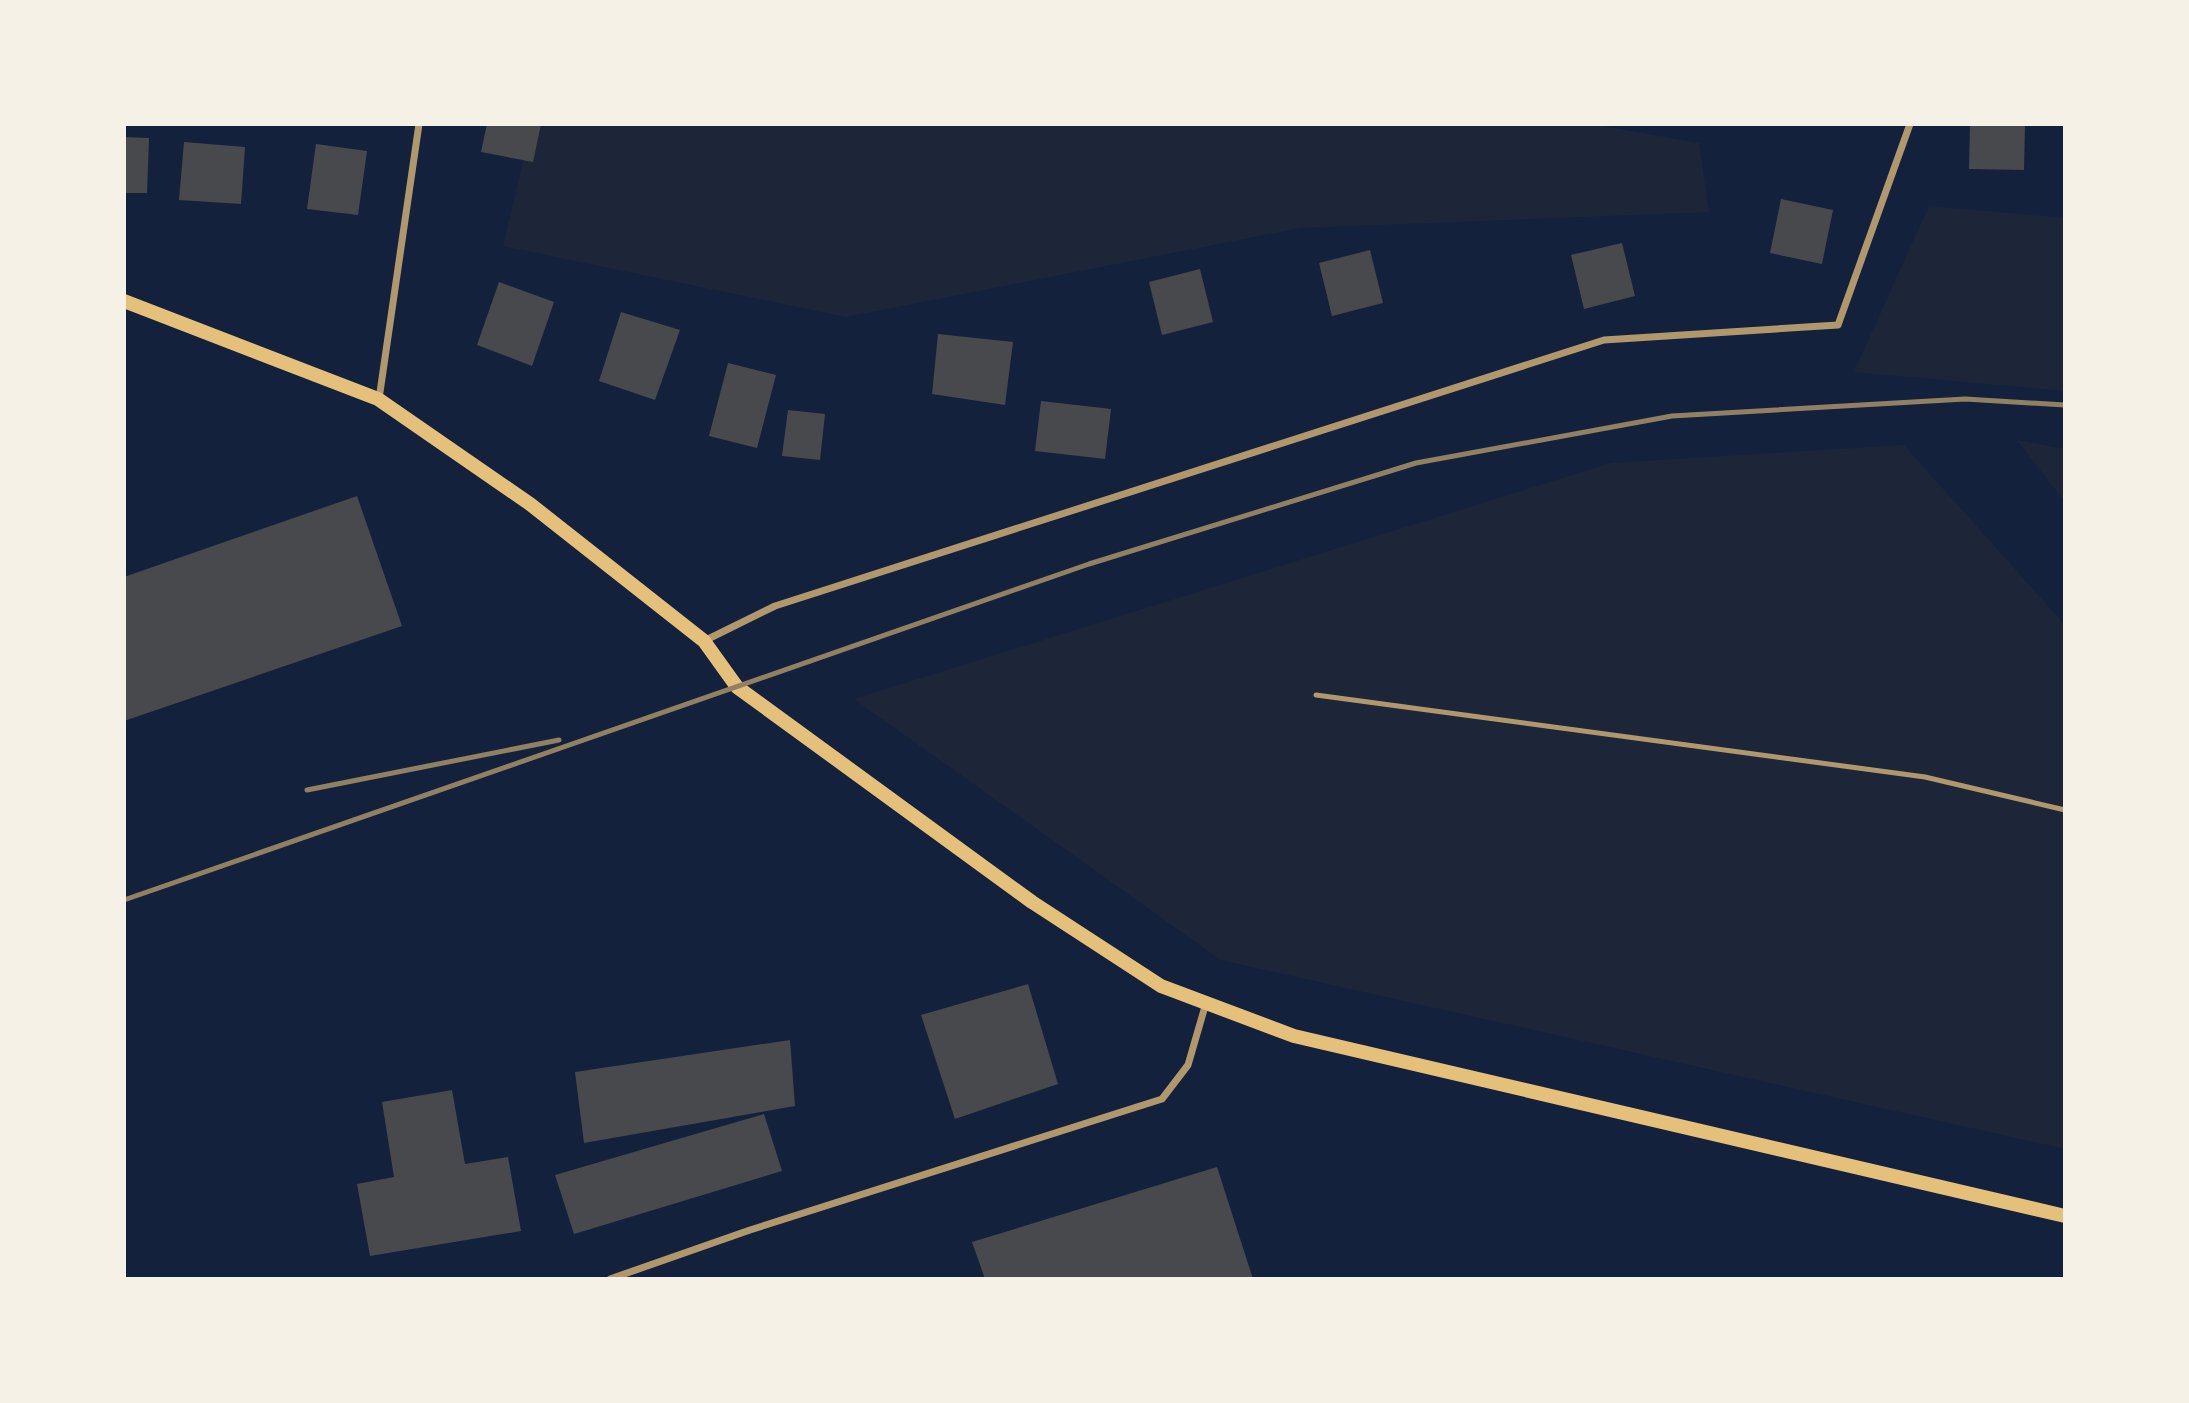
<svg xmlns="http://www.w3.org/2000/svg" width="2189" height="1403" font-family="Montserrat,sans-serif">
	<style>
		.green { fill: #1d2539 }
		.building { fill: #48494c }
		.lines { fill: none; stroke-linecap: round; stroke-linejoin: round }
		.service { stroke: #b1986c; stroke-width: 5 }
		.minor { stroke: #b1986c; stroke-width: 7 }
		.secondary { stroke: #e5c07b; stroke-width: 14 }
		.rail { stroke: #918062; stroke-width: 5 }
	</style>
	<rect width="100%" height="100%" fill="#14213d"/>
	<!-- green -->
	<g class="green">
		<polygon points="532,124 1591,124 1699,143 1709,212 1300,228 846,317 503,246"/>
		<polygon points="1929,206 2065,218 2065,391 1854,372"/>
		<polygon points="2017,440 2065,449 2065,502"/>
		<polygon points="1904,445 2065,625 2065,1149 1221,960 854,699 1611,463"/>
	</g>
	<!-- building -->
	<g class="building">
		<polygon points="487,124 541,124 533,162 481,152"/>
		<polygon points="1970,124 2025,124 2024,170 1969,169"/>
		<polygon points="124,137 149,138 147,193 124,193"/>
		<polygon points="184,142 245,147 241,204 179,200"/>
		<polygon points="316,144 367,151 358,215 307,209"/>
		<polygon points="1781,199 1833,210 1822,264 1770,253"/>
		<polygon points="1622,243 1635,296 1584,309 1571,255"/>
		<polygon points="1370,250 1383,303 1332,316 1319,263"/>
		<polygon points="1200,269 1213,322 1162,335 1149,282"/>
		<polygon points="499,282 554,302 532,366 477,345"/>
		<polygon points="621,312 680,330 655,400 599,381"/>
		<polygon points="938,334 1013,342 1005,405 932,394"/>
		<polygon points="728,363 776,375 757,448 709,436"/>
		<polygon points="1041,401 1111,409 1105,459 1035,451"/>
		<polygon points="788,410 825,414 820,460 782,456"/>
		<polygon points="357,496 402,626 124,721 124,577"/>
		<polygon points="1028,984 1058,1084 955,1119 921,1015"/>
		<polygon points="790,1040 795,1106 584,1143 575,1072"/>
		<polygon points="452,1090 465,1164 508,1157 521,1231 370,1256 357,1184 394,1177 382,1102"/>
		<polygon points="764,1114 782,1171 574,1234 555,1175"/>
		<polygon points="1217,1167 1253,1279 985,1279 972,1242"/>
	</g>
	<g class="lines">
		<!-- service -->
		<polyline class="service" points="1316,695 1925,777 2065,810"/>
		<!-- minor -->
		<g class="minor">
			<polyline points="379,399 419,124"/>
			<polyline points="704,641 775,606 1604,340 1838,325 1910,124"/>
			<polyline points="610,1279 750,1230 1162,1099 1188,1065 1206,1003"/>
		</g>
		<!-- secondary -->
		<polyline class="secondary" points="124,301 378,399 530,504 704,641 737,687 1032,902 1161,986 1294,1036 2065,1216"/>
		<!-- rail -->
		<g class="rail">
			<polyline points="307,790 559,740"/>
			<polyline points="124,900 1089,564 1416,463 1672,416 1965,399 2065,405"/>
		</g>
	</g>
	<!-- border -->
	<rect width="2189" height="1403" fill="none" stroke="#f6f1e7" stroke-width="252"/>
</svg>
